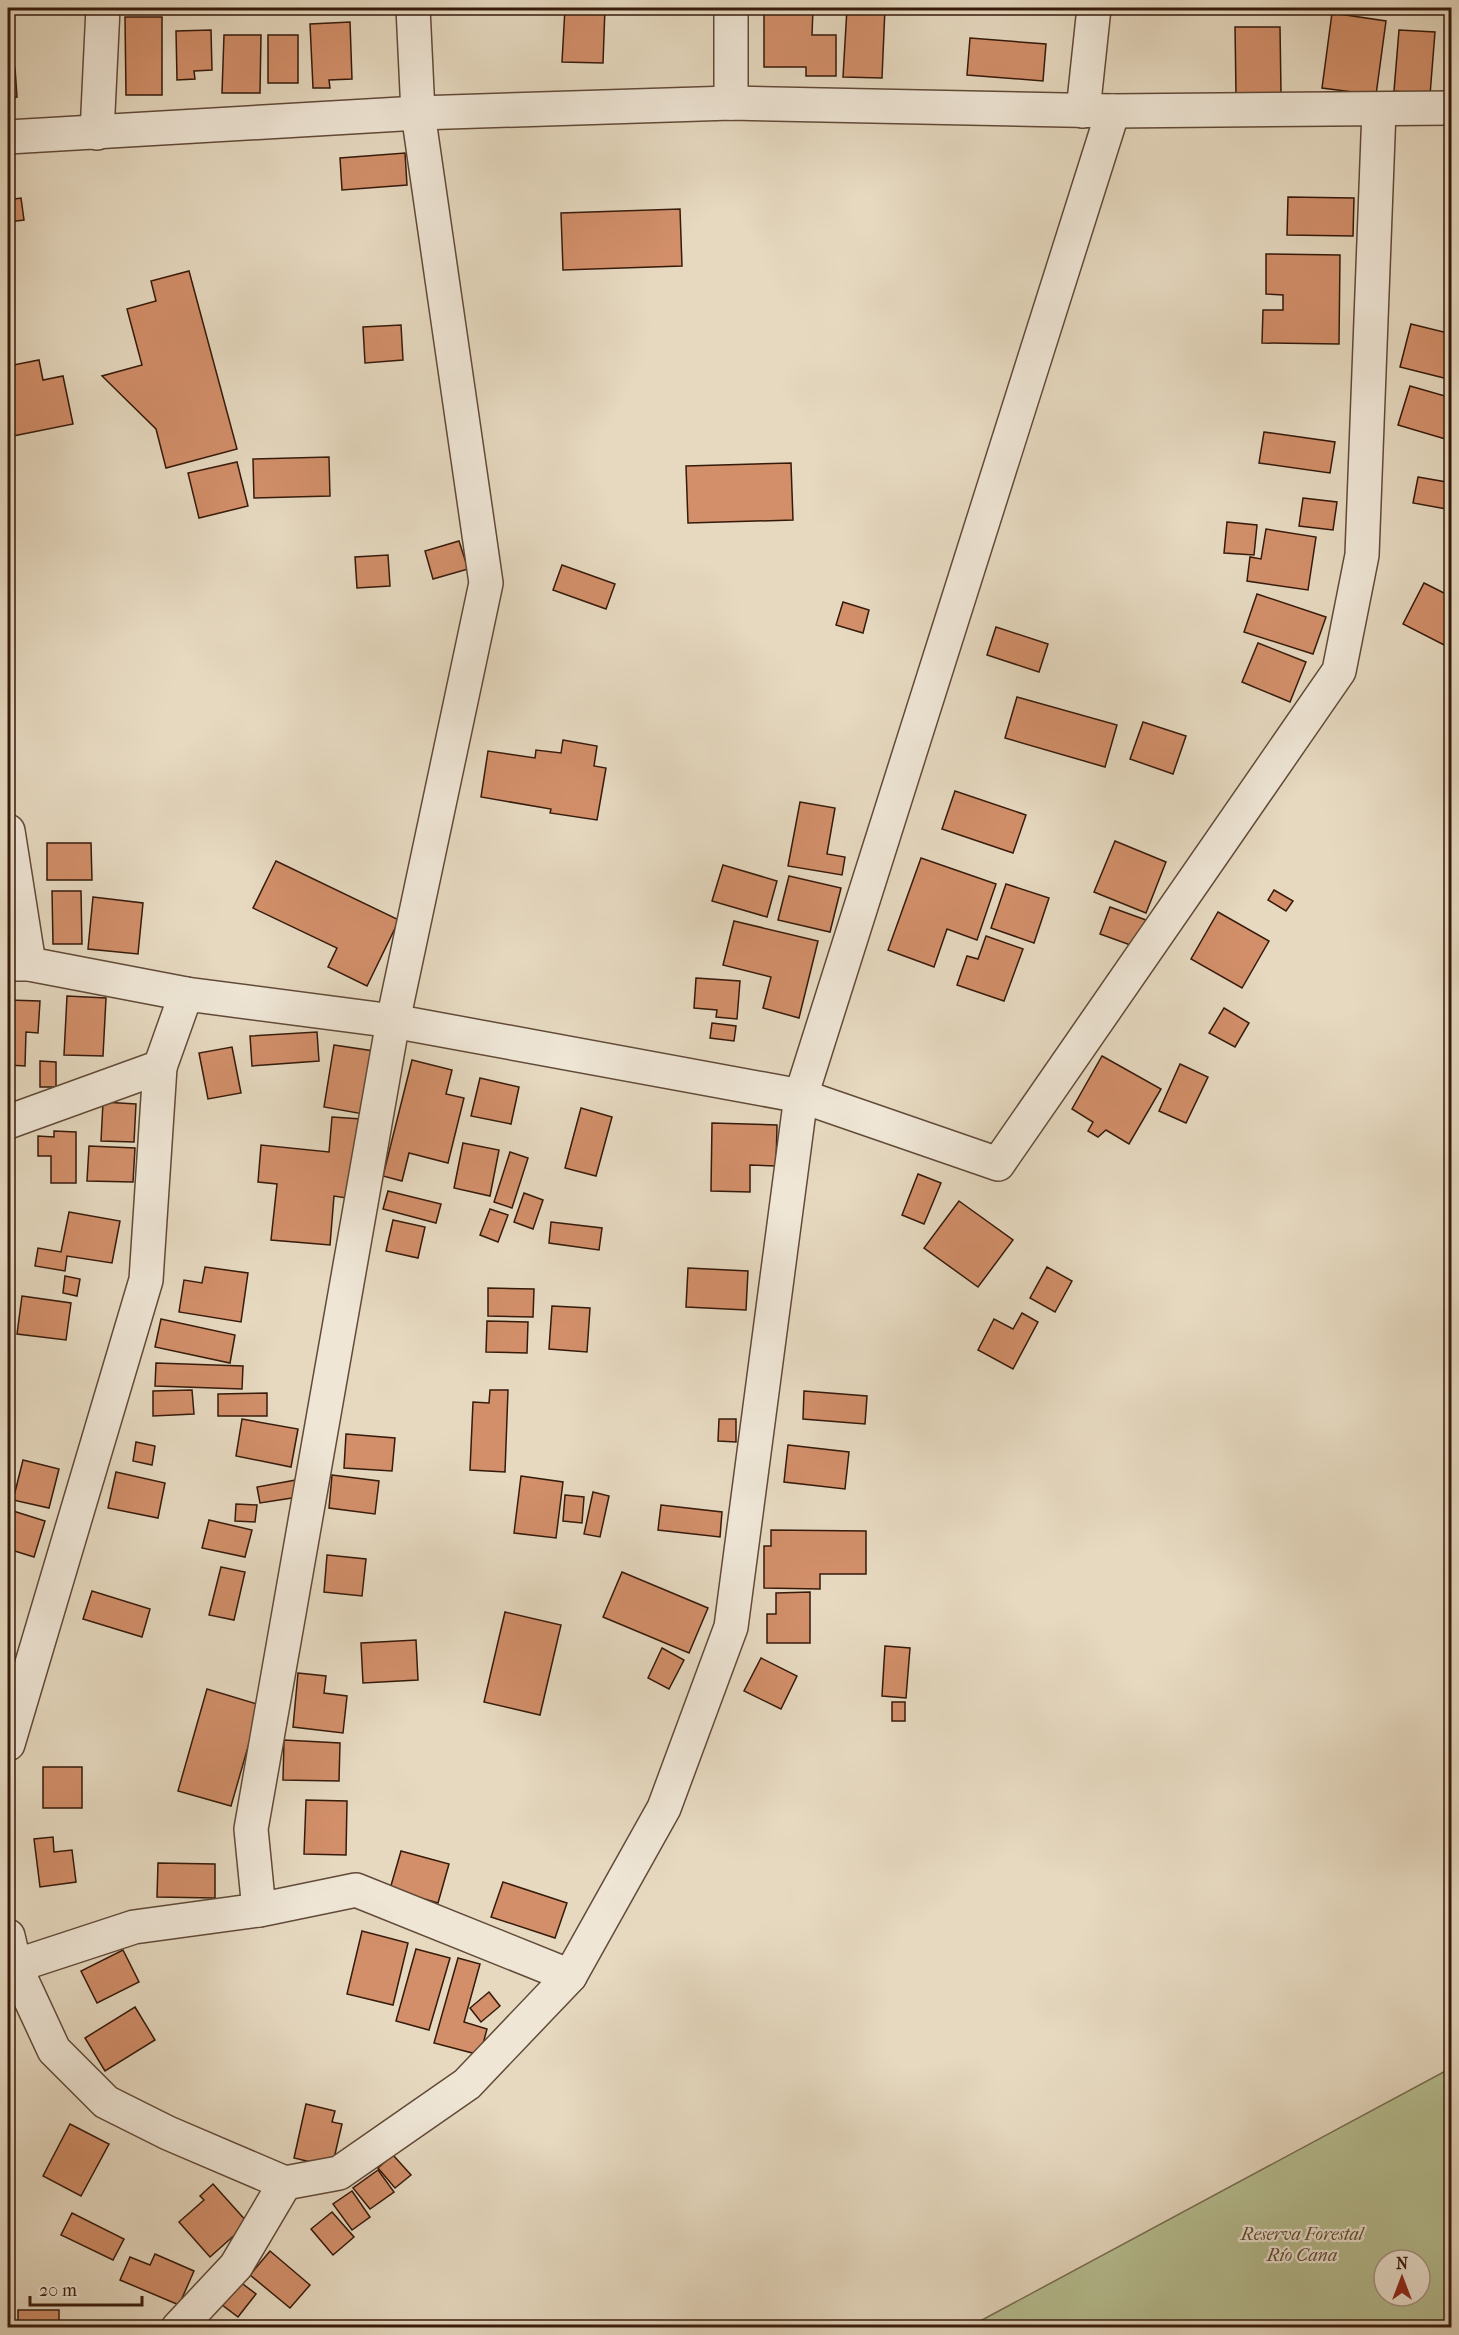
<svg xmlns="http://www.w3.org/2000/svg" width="1459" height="2335" font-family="'IM FELL French Canon',serif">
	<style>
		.green { fill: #b6bf92; stroke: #766c4e; stroke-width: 1.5; fill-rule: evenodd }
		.building { fill: #d28f6a; stroke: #361a0b; stroke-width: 1.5 }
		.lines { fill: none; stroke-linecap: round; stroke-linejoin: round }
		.minor-casing { stroke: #624a38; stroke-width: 36 }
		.minor { stroke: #efe6d6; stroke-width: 33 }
		.labels { text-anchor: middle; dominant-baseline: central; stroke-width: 4.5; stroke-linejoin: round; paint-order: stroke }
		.park-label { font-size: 18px; font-style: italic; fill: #5c4c34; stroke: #efe6d6 }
	</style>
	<rect width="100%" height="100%" fill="#e6d9c0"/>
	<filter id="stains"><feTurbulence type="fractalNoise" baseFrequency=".00333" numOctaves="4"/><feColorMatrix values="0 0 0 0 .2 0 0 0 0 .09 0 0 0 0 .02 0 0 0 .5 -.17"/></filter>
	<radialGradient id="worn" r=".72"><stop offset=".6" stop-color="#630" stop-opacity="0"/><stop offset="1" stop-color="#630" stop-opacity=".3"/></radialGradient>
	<!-- green -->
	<path class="green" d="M1451 2068V2327H969ZM1384 2260H1420V2296H1384Z"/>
	<!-- building -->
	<g class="building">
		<polygon points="161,8 190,8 190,12 161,11"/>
		<polygon points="565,8 605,8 603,63 562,62"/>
		<polygon points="764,8 813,8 812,35 836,35 836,76 806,76 806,67 764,67"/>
		<polygon points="847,8 885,8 882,78 843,77"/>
		<polygon points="1332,13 1386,21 1376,95 1322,88"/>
		<polygon points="125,17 162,17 162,95 126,95"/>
		<polygon points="350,22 352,79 329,80 330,88 313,88 310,24"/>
		<polygon points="1235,27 1280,27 1281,93 1236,94"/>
		<polygon points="211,30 212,70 194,71 195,79 177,80 176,31"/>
		<polygon points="1399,30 1435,32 1430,95 1394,91"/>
		<polygon points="224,35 261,35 260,93 222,93"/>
		<rect x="268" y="35" width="30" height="48"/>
		<polygon points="970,38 1046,44 1043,81 967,75"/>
		<polygon points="15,68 17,97 8,98 8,69"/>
		<polygon points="405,153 407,185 342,190 340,158"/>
		<polygon points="1288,197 1354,198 1353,236 1287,235"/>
		<polygon points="21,198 24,220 8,222 8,200"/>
		<polygon points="680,209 682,266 563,270 561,213"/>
		<polygon points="1266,254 1340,255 1339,344 1262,343 1263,310 1283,310 1283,295 1266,294"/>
		<polygon points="189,271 237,449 166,468 156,429 102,376 142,365 127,309 156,301 151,281"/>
		<polygon points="1411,324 1452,334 1452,380 1400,367"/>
		<polygon points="401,325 403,360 365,363 363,327"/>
		<polygon points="39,360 43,380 63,376 73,424 8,437 8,366"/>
		<polygon points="1410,386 1452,398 1452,441 1398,425"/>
		<polygon points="1264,432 1335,442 1330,473 1259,463"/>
		<polygon points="329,457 330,496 254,498 253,459"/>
		<polygon points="237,462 248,506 199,518 188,473"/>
		<polygon points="791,463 793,520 688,523 686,466"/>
		<polygon points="1418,477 1452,483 1452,510 1413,503"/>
		<polygon points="1303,498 1337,502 1333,530 1299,526"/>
		<polygon points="1227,522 1257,525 1254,555 1224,553"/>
		<polygon points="1266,529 1316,537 1308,590 1247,581 1250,557 1261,559"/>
		<polygon points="459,541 468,569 433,579 425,551"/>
		<polygon points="388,555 390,586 357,588 355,557"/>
		<polygon points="562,565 615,584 606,609 553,590"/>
		<polygon points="1424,583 1452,597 1452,649 1403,624"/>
		<polygon points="1257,594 1326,617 1313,654 1244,632"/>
		<polygon points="843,602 869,610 863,633 836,625"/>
		<polygon points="996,627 1048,644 1039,672 987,655"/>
		<polygon points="1258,643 1306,662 1290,702 1242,682"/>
		<polygon points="1017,697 1117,725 1105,767 1005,738"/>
		<polygon points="1143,722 1186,736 1173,774 1130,759"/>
		<polygon points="563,740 597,746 594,766 606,768 597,820 550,813 551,809 481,797 488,751 535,758 536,750 561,753"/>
		<polygon points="955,791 1026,815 1013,853 942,829"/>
		<polygon points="800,802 835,808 827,854 845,857 842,875 788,866"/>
		<polygon points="1115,841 1166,862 1146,913 1094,892"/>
		<polygon points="47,843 91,843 92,880 47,880"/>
		<polygon points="921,858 996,884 977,940 947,929 934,967 888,950"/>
		<polygon points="276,861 399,920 367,986 328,967 337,948 253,908"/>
		<polygon points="723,865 777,881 767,917 712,901"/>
		<polygon points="789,876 841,888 830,932 778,920"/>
		<polygon points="1006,884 1049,898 1034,943 991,928"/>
		<polygon points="1274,890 1293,901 1286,911 1268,900"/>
		<polygon points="52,891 81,891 82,944 53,944"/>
		<polygon points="93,897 143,903 138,954 88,949"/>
		<polygon points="1110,907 1146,920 1136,947 1100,934"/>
		<polygon points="1218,912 1269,941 1242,988 1191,959"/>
		<polygon points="734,921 818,941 799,1018 763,1008 771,977 723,965"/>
		<polygon points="986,936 1023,949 1004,1001 957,985 967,956 978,959"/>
		<polygon points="696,978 740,981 737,1019 716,1017 717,1010 694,1008"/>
		<polygon points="67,996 106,998 103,1056 64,1055"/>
		<polygon points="8,1000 40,1001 38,1033 26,1032 25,1066 8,1065"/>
		<polygon points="1224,1008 1249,1023 1235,1047 1209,1033"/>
		<polygon points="712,1023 736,1026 734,1041 710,1038"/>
		<polygon points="317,1032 319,1061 252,1066 250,1036"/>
		<polygon points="334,1045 374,1051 363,1114 324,1107"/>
		<polygon points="232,1047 241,1093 208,1099 199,1053"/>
		<polygon points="1102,1056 1161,1089 1129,1144 1106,1130 1098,1137 1088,1131 1093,1122 1072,1109"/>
		<polygon points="412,1060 452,1070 446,1094 464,1098 448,1163 409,1153 402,1181 383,1176"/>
		<polygon points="40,1061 56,1062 56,1087 40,1087"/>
		<polygon points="1180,1064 1208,1077 1186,1123 1159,1111"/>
		<polygon points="480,1078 519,1087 511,1124 471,1116"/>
		<polygon points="103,1102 136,1104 134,1142 101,1141"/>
		<polygon points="581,1108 612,1117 596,1176 565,1168"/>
		<polygon points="332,1117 361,1119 353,1199 334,1196 330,1245 271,1240 277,1184 258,1182 261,1145 329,1152"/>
		<polygon points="712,1123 777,1125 776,1166 750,1165 750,1192 711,1191"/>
		<polygon points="54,1131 76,1132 76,1183 51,1183 51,1156 38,1156 38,1136 54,1137"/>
		<polygon points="463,1143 499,1150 490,1196 454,1188"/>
		<polygon points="89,1146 135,1148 133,1182 87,1181"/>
		<polygon points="510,1152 528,1158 512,1208 494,1202"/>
		<polygon points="918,1174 941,1183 924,1224 902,1215"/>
		<polygon points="388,1191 441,1204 436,1223 383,1209"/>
		<polygon points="524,1193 543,1200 533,1229 514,1222"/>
		<polygon points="959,1201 1013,1240 978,1287 924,1248"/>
		<polygon points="490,1209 508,1215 498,1242 480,1235"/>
		<polygon points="69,1212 120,1221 112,1263 67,1256 65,1271 35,1266 38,1248 61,1252"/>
		<polygon points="393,1220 425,1227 418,1258 386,1251"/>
		<polygon points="551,1222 602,1228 599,1250 549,1243"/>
		<polygon points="205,1267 248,1273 241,1322 179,1312 184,1280 202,1283"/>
		<polygon points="1047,1267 1072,1281 1055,1312 1030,1298"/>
		<polygon points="688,1268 748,1271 746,1310 686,1307"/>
		<polygon points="65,1276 80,1279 77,1296 63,1293"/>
		<polygon points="8,1280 11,1280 10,1304 8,1304"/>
		<polygon points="488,1288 534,1289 533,1317 488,1316"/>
		<polygon points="22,1296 71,1303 66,1340 17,1334"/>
		<polygon points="552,1306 590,1308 587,1352 549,1349"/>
		<polygon points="1022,1313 1038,1322 1013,1369 978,1350 994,1319 1013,1329"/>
		<polygon points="161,1319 235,1335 230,1363 155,1347"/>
		<polygon points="487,1321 528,1322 527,1353 486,1352"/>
		<polygon points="156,1363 243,1366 242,1389 155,1386"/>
		<polygon points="192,1390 194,1414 153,1416 153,1391"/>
		<polygon points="490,1390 508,1390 505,1472 470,1470 473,1402 489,1403"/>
		<polygon points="804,1391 867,1396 865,1424 803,1419"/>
		<polygon points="267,1393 267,1416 218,1416 218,1394"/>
		<polygon points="242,1419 298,1429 291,1467 236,1456"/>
		<polygon points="719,1419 736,1419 736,1442 718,1441"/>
		<polygon points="346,1434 395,1438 392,1471 344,1468"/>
		<polygon points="136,1442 155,1446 152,1465 133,1461"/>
		<polygon points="788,1445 849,1452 845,1489 784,1482"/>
		<polygon points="23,1460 59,1469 49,1508 13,1500"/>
		<polygon points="116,1472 165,1483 158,1518 108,1508"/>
		<polygon points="332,1475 379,1481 375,1514 329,1508"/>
		<polygon points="521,1476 563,1482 556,1538 514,1533"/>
		<polygon points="296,1480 298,1497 260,1503 257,1487"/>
		<polygon points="593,1492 609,1496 600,1537 584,1534"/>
		<polygon points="565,1495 584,1497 582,1523 563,1521"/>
		<polygon points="236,1504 257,1505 255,1522 235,1521"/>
		<polygon points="661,1505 722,1512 720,1537 658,1530"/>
		<polygon points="10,1510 45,1521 34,1557 8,1549 8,1519"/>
		<polygon points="209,1520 252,1530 245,1557 202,1548"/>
		<polygon points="771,1530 866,1531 866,1574 820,1574 820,1589 764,1588 764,1546 771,1546"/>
		<polygon points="327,1555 366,1559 362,1596 324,1592"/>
		<polygon points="221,1567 245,1572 234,1620 209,1615"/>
		<polygon points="622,1572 708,1608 689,1653 603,1617"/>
		<polygon points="92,1591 150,1609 142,1637 83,1619"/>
		<polygon points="810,1592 810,1643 767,1643 767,1614 776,1614 776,1593"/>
		<polygon points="505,1612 561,1625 540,1715 484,1702"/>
		<polygon points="416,1640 418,1680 363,1683 361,1643"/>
		<polygon points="885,1646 910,1648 906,1698 882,1696"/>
		<polygon points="662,1648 684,1660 669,1689 648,1678"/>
		<polygon points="761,1658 797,1676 781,1709 744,1691"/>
		<polygon points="298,1673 326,1676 324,1693 347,1696 343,1733 293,1727"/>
		<polygon points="207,1689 260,1705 231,1806 178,1791"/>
		<rect x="892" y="1702" width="13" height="19"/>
		<polygon points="284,1740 340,1743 339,1781 283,1780"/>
		<rect x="43" y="1767" width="39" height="41"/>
		<polygon points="306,1800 347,1801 346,1855 304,1854"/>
		<polygon points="53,1837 54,1852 72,1850 76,1882 40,1887 34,1839"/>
		<polygon points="401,1851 449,1864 438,1903 390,1889"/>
		<polygon points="158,1863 215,1864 215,1898 157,1897"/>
		<polygon points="503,1882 567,1903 555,1938 491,1917"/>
		<polygon points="362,1931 408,1943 393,2005 347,1994"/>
		<polygon points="416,1949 450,1958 429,2030 396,2021"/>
		<polygon points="123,1950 139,1982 97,2003 81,1971"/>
		<polygon points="458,1958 480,1964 464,2022 487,2029 480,2055 434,2043"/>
		<polygon points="489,1992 500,2006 481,2022 470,2008"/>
		<polygon points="135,2007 155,2040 105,2071 85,2038"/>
		<polygon points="306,2104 335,2111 332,2122 342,2124 332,2167 294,2158"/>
		<polygon points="70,2124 109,2144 81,2196 43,2176"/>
		<polygon points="393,2155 411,2175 395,2188 378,2168"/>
		<polygon points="378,2170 394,2192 370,2209 353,2188"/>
		<polygon points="213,2184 248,2223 210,2257 179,2222 204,2200 200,2196"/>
		<polygon points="352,2191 370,2217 352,2230 333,2204"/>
		<polygon points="332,2212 354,2237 333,2255 311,2229"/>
		<polygon points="72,2213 124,2239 113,2260 61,2235"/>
		<polygon points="270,2251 310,2285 290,2308 250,2275"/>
		<polygon points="155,2254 194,2271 179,2305 120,2280 130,2257 150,2265"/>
		<polygon points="235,2278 256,2294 238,2317 217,2301"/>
		<rect x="18" y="2310" width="41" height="18"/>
	</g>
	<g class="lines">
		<defs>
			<g id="minor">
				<polyline points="731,103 731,8"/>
				<polyline points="1083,111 1094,8"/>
				<polyline points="97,133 103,8"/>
				<polyline points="8,137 418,113 731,103 1113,111 1452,108"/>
				<polyline points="8,831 29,964"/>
				<polyline points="8,964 29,964 186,994"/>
				<polyline points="8,1122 160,1067 186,994 393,1021 801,1096 998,1164 1339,671 1362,555 1379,110"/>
				<polyline points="8,1744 146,1280 160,1067"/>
				<polyline points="259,1910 251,1829 393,1021 486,583 418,113 413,8"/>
				<polyline points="8,1936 15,1966 54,2050 106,2102 168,2133 285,2183 339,2173 467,2084 570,1976 664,1808 731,1627 801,1096 1113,111"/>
				<polyline points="15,1966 134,1927 259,1910 356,1890 570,1976"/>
				<polyline points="178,2328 236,2266 285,2183"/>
			</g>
		</defs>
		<!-- minor casing -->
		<use href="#minor" class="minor-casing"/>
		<!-- minor -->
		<use href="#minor" class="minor"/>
	</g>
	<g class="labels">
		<!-- park labels -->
		<g class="park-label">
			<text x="1302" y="2234">Reserva Forestal<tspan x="1302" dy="21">Río Cana</tspan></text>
		</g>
	</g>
	<!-- margin -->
	<rect width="1459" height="2335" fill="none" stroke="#e6d9c0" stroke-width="30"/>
	<rect x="9" y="9" width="1441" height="2317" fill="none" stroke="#361a0b" stroke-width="3"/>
	<rect x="15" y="15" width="1429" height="2305" fill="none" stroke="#361a0b" stroke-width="1.5"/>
	<!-- north arrow -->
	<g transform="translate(1402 2278)"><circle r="28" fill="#efe6d6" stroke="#a59485" stroke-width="1.5"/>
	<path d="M0-4.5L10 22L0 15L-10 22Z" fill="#8f2418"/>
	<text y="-9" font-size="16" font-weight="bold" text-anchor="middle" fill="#361a0b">N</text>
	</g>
	<!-- scale -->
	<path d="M30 2296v9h112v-9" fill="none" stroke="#361a0b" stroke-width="3"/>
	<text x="39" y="2296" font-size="18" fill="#361a0b" stroke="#efe6d6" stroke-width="4.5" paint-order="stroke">20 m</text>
	<rect width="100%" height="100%" filter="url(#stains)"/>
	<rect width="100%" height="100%" fill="url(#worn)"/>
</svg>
